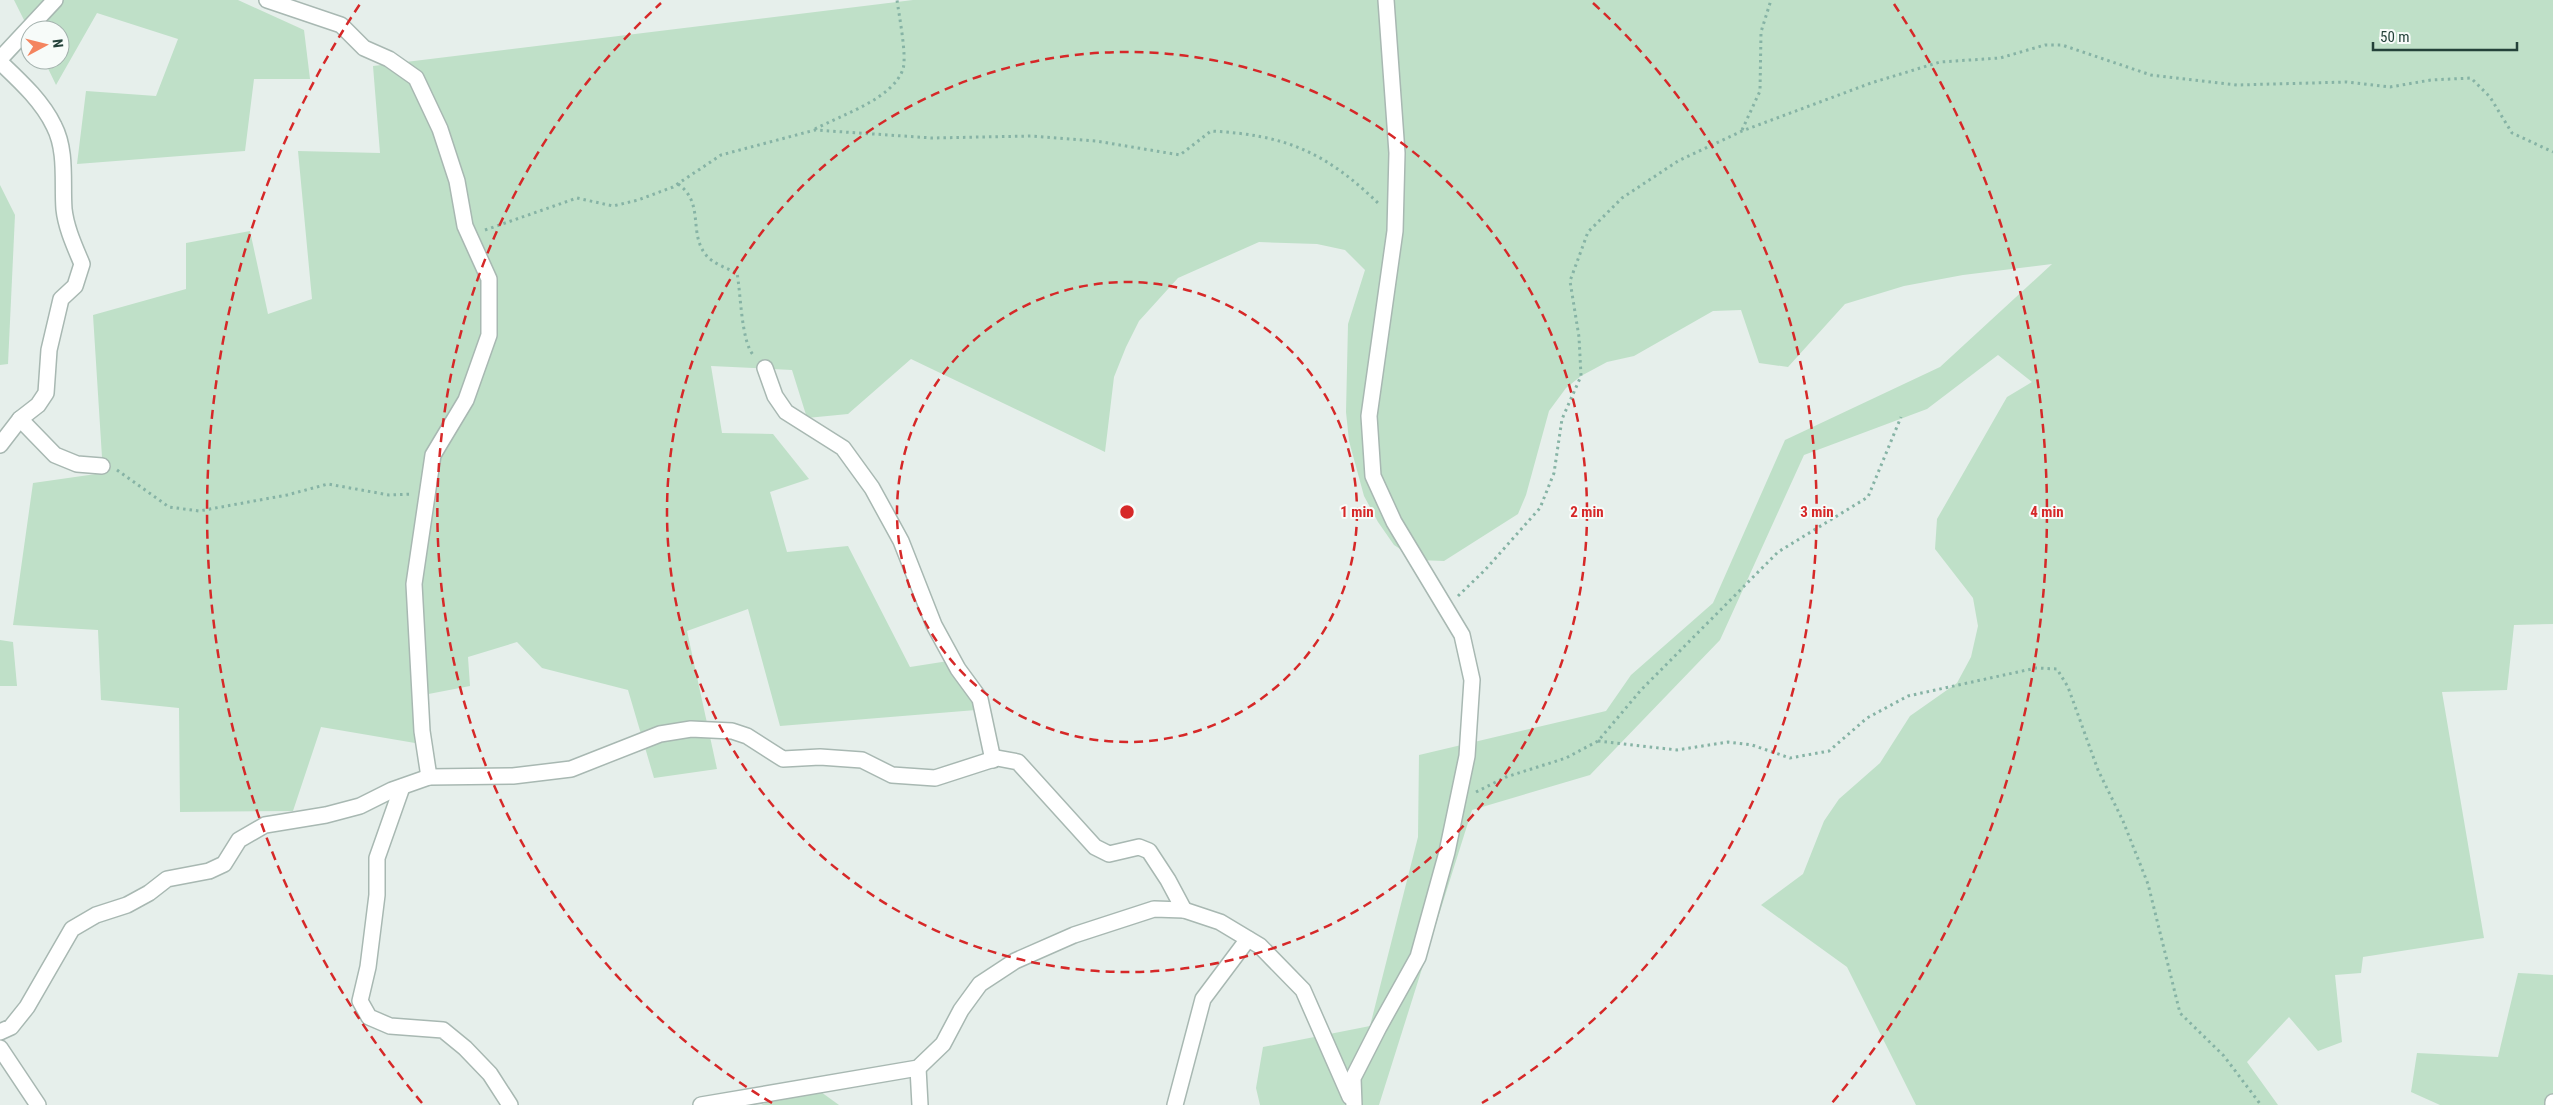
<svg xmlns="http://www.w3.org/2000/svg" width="2553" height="1105" font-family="'Roboto Condensed',sans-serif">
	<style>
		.green { fill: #bfe0c8 }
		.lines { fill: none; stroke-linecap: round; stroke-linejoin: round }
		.street-casing { stroke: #a8b8b2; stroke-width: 18 }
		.path { stroke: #86b3a5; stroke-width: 3; stroke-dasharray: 2.5 4; stroke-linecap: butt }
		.street { stroke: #fff; stroke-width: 15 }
		.ring { fill: none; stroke: #d62828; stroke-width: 2.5; stroke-dasharray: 9 6 }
		.centre { fill: #d62828; stroke: #f7fbf9; stroke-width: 2.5 }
		.ring-label { font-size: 15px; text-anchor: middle; font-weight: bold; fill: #d62828; stroke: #f7fbf9; stroke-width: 4; stroke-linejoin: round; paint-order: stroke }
	</style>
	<rect width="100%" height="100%" fill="#e6efeb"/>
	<!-- green -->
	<g class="green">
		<polygon points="14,0 238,0 304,30 310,79 254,79 245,151 77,164 86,91 156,96 178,39 97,13 56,85 44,60 60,60 60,30 30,30 30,32"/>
		<polygon points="913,0 2553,0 2553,624 2514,625 2507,690 2442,692 2484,938 2363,957 2361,973 2335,975 2342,1042 2318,1051 2289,1017 2247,1062 2278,1105 1916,1105 1847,967 1761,905 1803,874 1824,821 1839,799 1880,763 1910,716 1957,683 1971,657 1978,626 1973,598 1935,549 1937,519 2007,397 2032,382 1998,355 1927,409 1804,455 1720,640 1590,775 1472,810 1379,1105 1260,1105 1256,1088 1263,1047 1370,1026 1418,837 1419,755 1606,711 1631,675 1713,603 1785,440 1940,367 2052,264 1963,275 1904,286 1845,304 1788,367 1759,363 1741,310 1713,311 1634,356 1607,362 1581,376 1566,388 1549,411 1526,495 1518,514 1444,561 1417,560 1394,545 1378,522 1364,496 1349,441 1346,412 1348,324 1365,270 1345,250 1317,244 1259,242 1178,278 1139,321 1126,347 1114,377 1105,452 911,359 848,414 807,418 792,370 711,366 722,433 773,434 809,479 770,492 787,552 848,546 910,667 961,659 976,710 780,726 748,609 687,631 717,769 654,778 628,690 542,668 517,642 468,657 470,686 413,697 415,743 321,727 293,811 180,812 179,708 101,700 98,630 13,625 33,483 103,473 93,315 186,289 186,243 250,231 268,314 312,299 298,151 380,153 373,66"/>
		<polygon points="0,185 15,215 8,364 0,365"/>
		<polygon points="0,640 13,642 17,686 0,686"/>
		<polygon points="2518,973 2553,975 2553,1105 2440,1105 2411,1092 2417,1053 2498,1057"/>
		<polygon points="821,1092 839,1105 761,1105 766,1103"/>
	</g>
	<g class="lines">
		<defs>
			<g id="street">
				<polyline points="267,0 341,25 364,48 389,59 416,78 440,129 457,181 465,226 489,279 489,335 466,400 433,455 414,584 422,731 429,777"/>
				<polyline points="0,59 55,0"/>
				<path d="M0 62C20 81 42 101 54 126 67 151 62 183 64 209 66 228 75 247 82 264L75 286 61 299 49 350 46 393 38 405 20 419 0 445"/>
				<polyline points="765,368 775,396 786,412 843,448 872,488 901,541 934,625 958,669 980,699 993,760"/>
				<polyline points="20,419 55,455 77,464 102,466"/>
				<polyline points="402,787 377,858 377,895 368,967 360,1001 369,1017 390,1026 443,1030 465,1048 490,1074 510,1105"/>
				<polyline points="0,1032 11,1027 27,1007 72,929 96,915 127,905 149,893 167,879 209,871 224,864 239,840 265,825 326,815 360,806 392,790 429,777 513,776 571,769 660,734 691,729 732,731 747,736 783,759 820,757 862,760 892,775 935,778 997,758 1018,762 1095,847 1109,854 1139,847 1149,851 1168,880 1184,910"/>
				<polyline points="0,1048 38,1105"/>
				<polyline points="918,1068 920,1105"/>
				<polyline points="701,1105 918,1068 943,1044 961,1010 980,984 1015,961 1074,935 1154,909 1184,910 1220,922 1260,946 1303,990 1350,1097"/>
				<polyline points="1175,1105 1203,999 1248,939"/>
				<polyline points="1354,1105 1353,1078 1379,1027 1418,957 1447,852 1467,756 1472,680 1462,635 1394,522 1373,476 1369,416 1395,231 1397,153 1386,0"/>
				<polyline points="2553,1105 2553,1102"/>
			</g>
		</defs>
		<!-- street casing -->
		<use href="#street" class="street-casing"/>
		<!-- path -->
		<g class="path">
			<path d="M815 129C841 115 893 99 903 69 907 56 899 15 897 0"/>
			<polyline points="1742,130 1760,91 1761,32 1771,0"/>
			<path d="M678 184C705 203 688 233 706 255 712 263 728 269 737 273 741 294 741 342 754 356"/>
			<path d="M485 230 577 198 613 206 638 200 673 187 721 155 815 130 932 138 1032 136 1096 141 1180 155 1211 131C1286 135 1326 152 1380 205"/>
			<polyline points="117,470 169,507 199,511 287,495 328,484 389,495 412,494"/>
			<polyline points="1458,596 1485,570 1540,508 1554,473 1562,419 1581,376 1579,337 1570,281 1588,232 1622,198 1678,161 1742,131 1871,83 1940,62 2000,58 2045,45 2062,45 2151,75 2237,85 2347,82 2390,87 2431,80 2471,78 2490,97 2512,133 2553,152"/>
			<polyline points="1598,741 1677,750 1728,742 1752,745 1790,758 1829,751 1867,718 1908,696 2036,668 2057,669 2068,687 2098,770 2123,821 2148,884 2180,1013 2224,1056 2261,1105"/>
			<polyline points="1476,792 1506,777 1566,758 1598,741 1641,690 1778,552 1868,497 1901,417"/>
		</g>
		<!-- street -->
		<use href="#street" class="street"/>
	</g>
	<!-- distance rings -->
	<g class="ring">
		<circle cx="1127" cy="512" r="230"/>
		<circle cx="1127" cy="512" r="460"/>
		<path d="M772 1103A690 690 0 0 1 661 3M1593 3A690 690 0 0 1 1482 1103"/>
		<path d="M422 1103A920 920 0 0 1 360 4M1894 4A920 920 0 0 1 1832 1103"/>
	</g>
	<circle cx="1127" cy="512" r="8" class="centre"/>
	<g class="ring-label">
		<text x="1357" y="517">1 min</text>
		<text x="1587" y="517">2 min</text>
		<text x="1817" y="517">3 min</text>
		<text x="2047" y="517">4 min</text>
	</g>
	<!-- north arrow -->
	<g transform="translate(45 45) rotate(83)"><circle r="24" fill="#f7fbf9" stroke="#a3b1ad"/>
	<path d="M0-4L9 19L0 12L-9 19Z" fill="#f4845f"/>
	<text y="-8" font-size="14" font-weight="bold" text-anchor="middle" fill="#24423a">N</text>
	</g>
	<!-- scale -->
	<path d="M2373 42v8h144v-8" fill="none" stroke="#24423a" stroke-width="2.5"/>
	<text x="2380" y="42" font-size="15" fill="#24423a" stroke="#f7fbf9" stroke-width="4" paint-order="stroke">50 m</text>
</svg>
